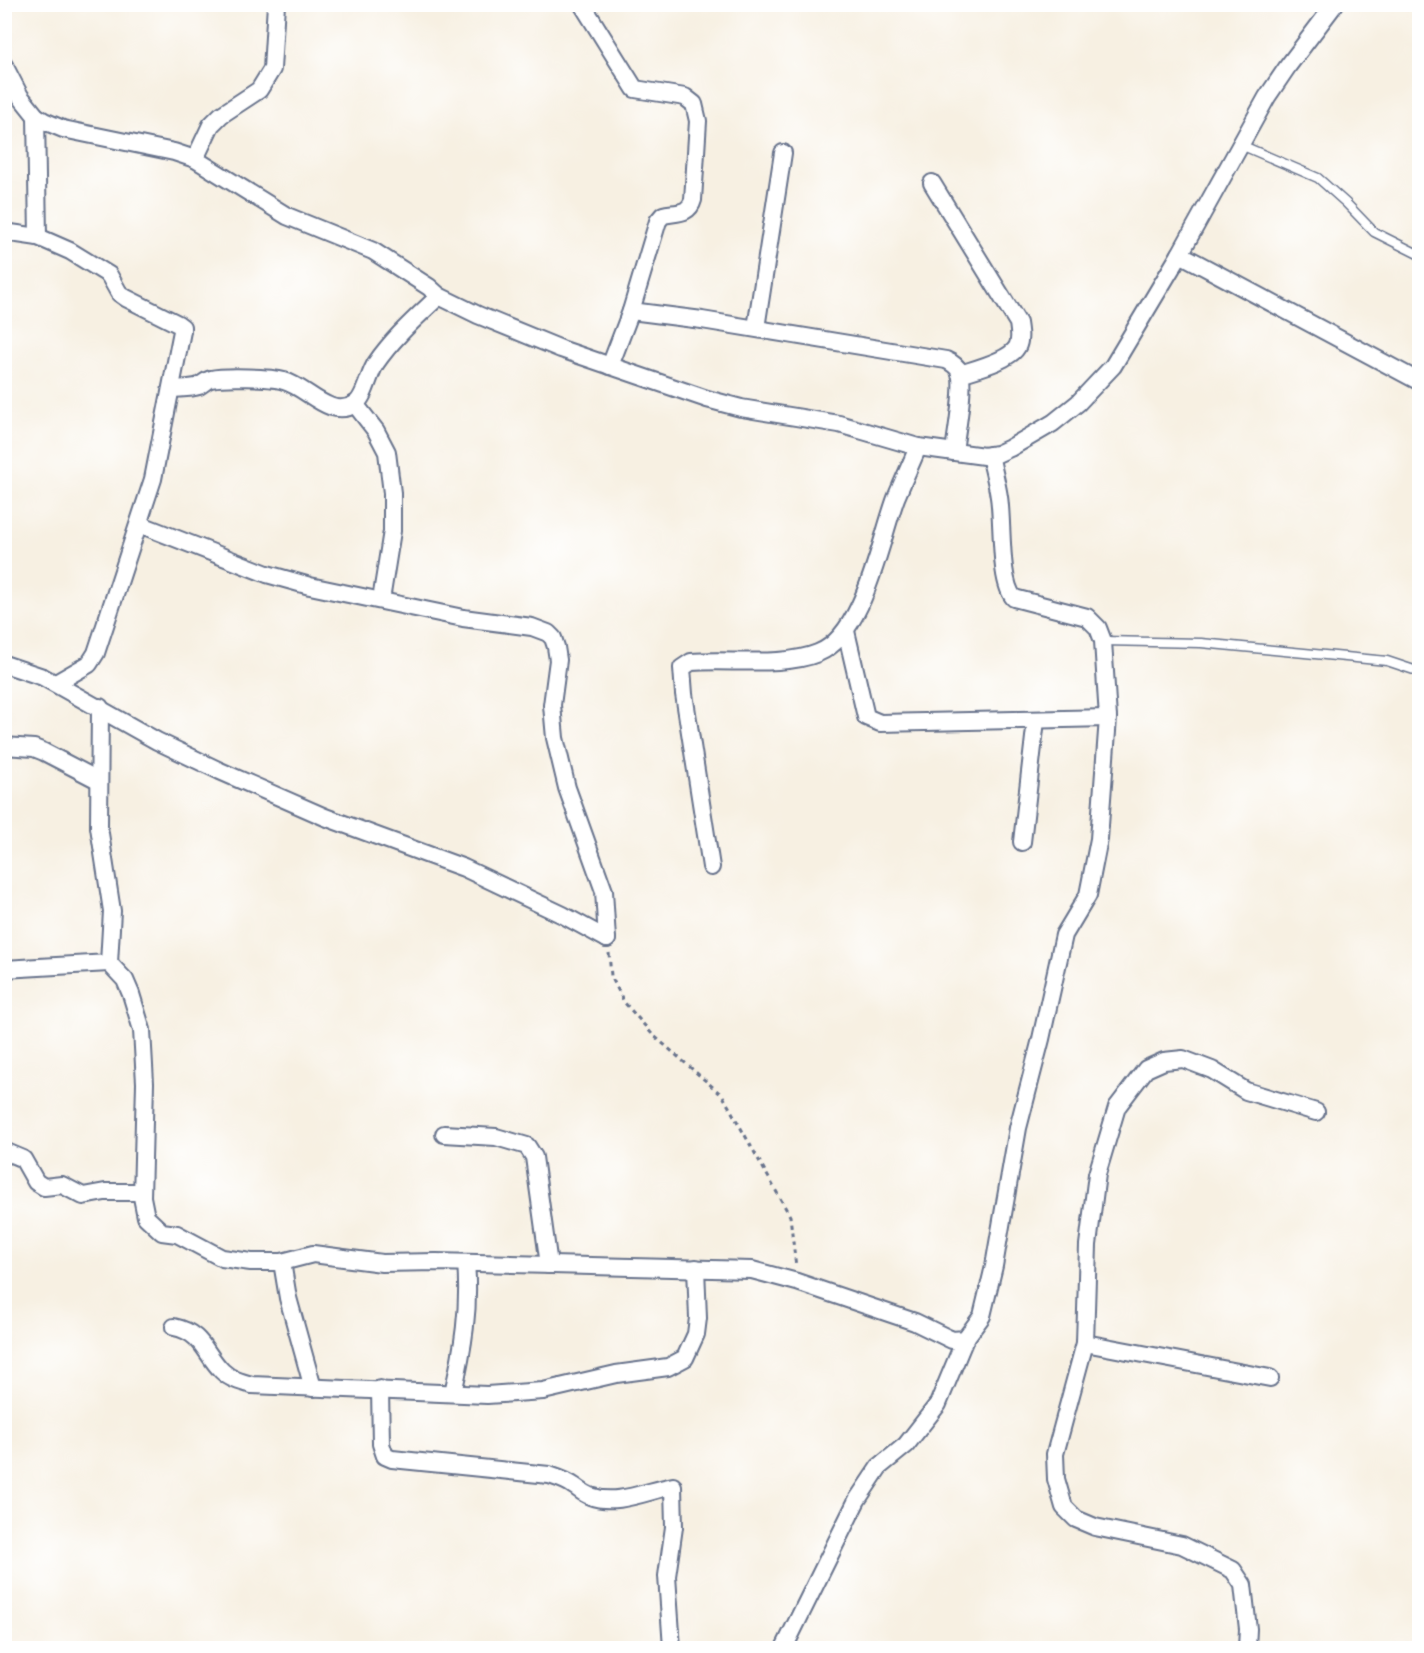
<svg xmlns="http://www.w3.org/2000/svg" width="1424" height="1653" font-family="'IM FELL French Canon',serif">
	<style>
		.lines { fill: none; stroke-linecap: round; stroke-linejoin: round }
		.lane-casing { stroke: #68738c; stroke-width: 11 }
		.street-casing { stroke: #68738c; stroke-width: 20 }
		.path { stroke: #68738c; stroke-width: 3; stroke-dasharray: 4.5 4.5; stroke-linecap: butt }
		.lane { stroke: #fff; stroke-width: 8 }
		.street { stroke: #fff; stroke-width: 16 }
	</style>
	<rect width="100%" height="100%" fill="#fff"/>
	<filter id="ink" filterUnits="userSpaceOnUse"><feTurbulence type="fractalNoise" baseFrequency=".0167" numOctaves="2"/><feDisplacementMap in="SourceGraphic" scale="12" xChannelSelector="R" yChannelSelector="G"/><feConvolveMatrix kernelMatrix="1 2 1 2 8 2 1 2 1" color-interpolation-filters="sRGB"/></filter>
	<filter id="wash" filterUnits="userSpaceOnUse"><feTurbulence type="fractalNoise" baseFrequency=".008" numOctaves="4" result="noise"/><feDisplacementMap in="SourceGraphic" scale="24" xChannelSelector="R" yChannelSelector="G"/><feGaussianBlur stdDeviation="1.35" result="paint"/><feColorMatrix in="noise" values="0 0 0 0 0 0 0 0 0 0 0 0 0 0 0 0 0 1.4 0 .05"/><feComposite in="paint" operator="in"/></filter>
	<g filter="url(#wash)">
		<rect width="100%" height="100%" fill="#f7f0e2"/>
	</g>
	<g filter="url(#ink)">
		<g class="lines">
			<defs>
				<g id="lane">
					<polyline points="1241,145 1318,178 1346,203 1374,232 1420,255"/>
					<polyline points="1103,641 1201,643 1387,661 1420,672"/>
				</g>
				<g id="street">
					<path d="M582 4 635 89 685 97 694 104 698 121 693 200C689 215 676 212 663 215L658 221 631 311 610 366"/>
					<polyline points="4,65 20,96 36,116 44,121 63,129 174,152 195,159 287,216 373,251 429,287 439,296 478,315 561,349 707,399 741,408 839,424 918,447 984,456 997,454 1010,448 1053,423 1078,403 1113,366 1180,254 1267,97 1288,66 1335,4"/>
					<polyline points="36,116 38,237"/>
					<polyline points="195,159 211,125 221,115 259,90 272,69 276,4"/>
					<path d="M932 183 1018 323C1019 330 1021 340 1017 347 1009 361 975 369 960 374"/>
					<polyline points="4,232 38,237 70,251 109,275 119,293 126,298 178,324 182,327 182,331 153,479 96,653 89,664 56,683"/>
					<polyline points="1180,254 1420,382"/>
					<path d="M631 311 702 320 946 360C953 363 957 366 960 372 965 389 956 433 954 452"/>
					<polyline points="756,328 783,153"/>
					<path d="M171 389C180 388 190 389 199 386 203 384 206 380 211 379 224 376 271 377 284 381 307 387 330 420 355 404 365 398 369 373 376 363 393 338 417 317 439 296"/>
					<polyline points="355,404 376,431 387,452 392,493 392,531 381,600"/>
					<polyline points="139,524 267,574 310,586 463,618 532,627 548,633 553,638 556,647 558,660 552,705 555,738 567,788 604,891 607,939"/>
					<polyline points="846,631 866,717 880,723 1108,718"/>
					<polyline points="4,664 43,677 157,741 220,771 325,817 464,868 563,915 607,939"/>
					<polyline points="4,746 34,748 44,752 98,780"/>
					<polyline points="1022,842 1036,720"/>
					<path d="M711 867 684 694 682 668 691 662C728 659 784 667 818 653 864 635 880 541 896 498 903 481 911 464 918 447"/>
					<path d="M109 963 125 980 131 994 142 1030 145 1083 142 1197 146 1217 162 1232 177 1234 222 1258 251 1262H282L313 1254 382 1263 436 1262 752 1270 797 1282 915 1322 952 1340 965 1339 982 1316 994 1266 1018 1128 1041 1039 1064 935 1088 895 1099 839 1108 718 1103 641 1098 628 1087 617 1014 598C999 582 1003 521 999 497 997 483 993 469 990 455"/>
					<polyline points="4,969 109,963 112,911 99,827 100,707"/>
					<polyline points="444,1134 496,1137 527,1146 534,1157 549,1265"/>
					<polyline points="4,1151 23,1159 36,1182 44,1187 62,1185 83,1196 105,1192 142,1192"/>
					<polyline points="282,1262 288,1298 313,1388"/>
					<path d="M174 1327C203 1333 204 1353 222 1371 230 1379 241 1382 252 1385L487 1395 543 1391 616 1374 668 1367 685 1358 696 1334 698 1318 696 1268"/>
					<polyline points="1085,1343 1270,1378"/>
					<path d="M380 1389 381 1444 385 1456 392 1459 549 1475C558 1478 566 1480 574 1486 580 1490 584 1494 590 1496 617 1506 646 1491 673 1486L674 1527 667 1576 672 1648"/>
					<path d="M453 1393C463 1349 470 1308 466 1263"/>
					<polyline points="784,1648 857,1500 879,1467 906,1445 938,1404 965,1339"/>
					<polyline points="1247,1648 1248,1629 1243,1585 1233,1570 1182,1545 1095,1527 1076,1519 1064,1507 1056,1479 1055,1454 1085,1343 1088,1245 1097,1174 1117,1107 1146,1069 1164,1061 1183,1059 1212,1070 1246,1091 1316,1112"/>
				</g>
			</defs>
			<!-- lane casing -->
			<use href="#lane" class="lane-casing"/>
			<!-- street casing -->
			<use href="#street" class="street-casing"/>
			<!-- path -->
			<polyline class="path" points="609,953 611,976 624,1002 652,1034 723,1096 790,1216 796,1267"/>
			<!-- lane -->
			<use href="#lane" class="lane"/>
			<!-- street -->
			<use href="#street" class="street"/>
		</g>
	</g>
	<!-- margin -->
	<rect width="1424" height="1653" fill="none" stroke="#fff" stroke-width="24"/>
</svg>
